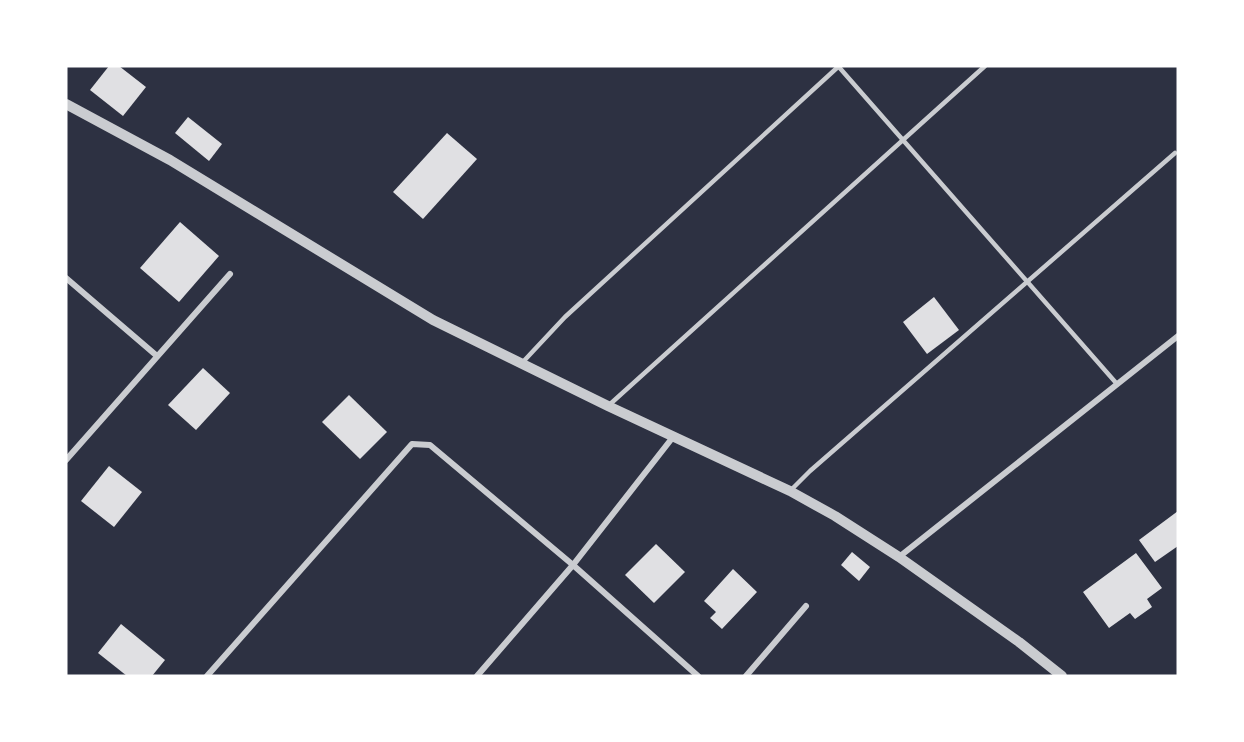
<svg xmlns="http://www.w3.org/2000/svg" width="1244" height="742" font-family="'Alegreya Sans',sans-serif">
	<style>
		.building { fill: #e0e0e3 }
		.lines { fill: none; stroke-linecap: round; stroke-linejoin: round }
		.service { stroke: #caccd0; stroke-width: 4.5 }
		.minor { stroke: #caccd0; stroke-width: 6 }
		.tertiary { stroke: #caccd0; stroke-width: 10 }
	</style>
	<rect width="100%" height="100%" fill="#2d3142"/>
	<!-- building -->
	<g class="building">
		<polygon points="109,66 119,66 146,87 123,116 90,90"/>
		<polygon points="188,117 222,144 209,161 175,133"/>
		<polygon points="447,133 477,159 423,219 393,192"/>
		<polygon points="180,222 219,256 179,302 140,268"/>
		<polygon points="934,297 959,330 927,354 903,322"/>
		<polygon points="203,368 230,393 196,430 168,405"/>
		<polygon points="349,395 387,432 360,459 322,422"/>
		<polygon points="109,466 142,492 114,527 81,501"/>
		<polygon points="1178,511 1178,546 1155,562 1139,540"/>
		<polygon points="656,544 685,572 654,603 625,575"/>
		<polygon points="852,552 870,567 859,581 841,565"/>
		<polygon points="1136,553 1162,588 1147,599 1152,607 1135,619 1130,613 1109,628 1083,592"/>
		<polygon points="733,569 757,592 722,629 710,618 716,612 704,601"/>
		<polygon points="121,624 165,660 152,676 127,676 98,653"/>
	</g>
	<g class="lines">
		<!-- service -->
		<g class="service">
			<polyline points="838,66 1117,384"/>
			<polyline points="521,364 565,317 839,66"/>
			<polyline points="608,406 985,66"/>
			<polyline points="790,491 810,471 1175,153"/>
		</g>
		<!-- minor -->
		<g class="minor">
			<polyline points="66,278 157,356"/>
			<polyline points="66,460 230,274"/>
			<polyline points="899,557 1178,336"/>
			<polyline points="207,676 412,444 430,445 573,565 698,676"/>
			<polyline points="477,676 573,565 673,437"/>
			<polyline points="746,676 806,606"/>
		</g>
		<!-- tertiary -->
		<polyline class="tertiary" points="66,104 170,160 433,320 608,406 790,491 835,516 899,557 1019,642 1062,676"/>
	</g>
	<!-- border -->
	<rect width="1244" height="742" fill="none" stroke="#ffffff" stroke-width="135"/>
</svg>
